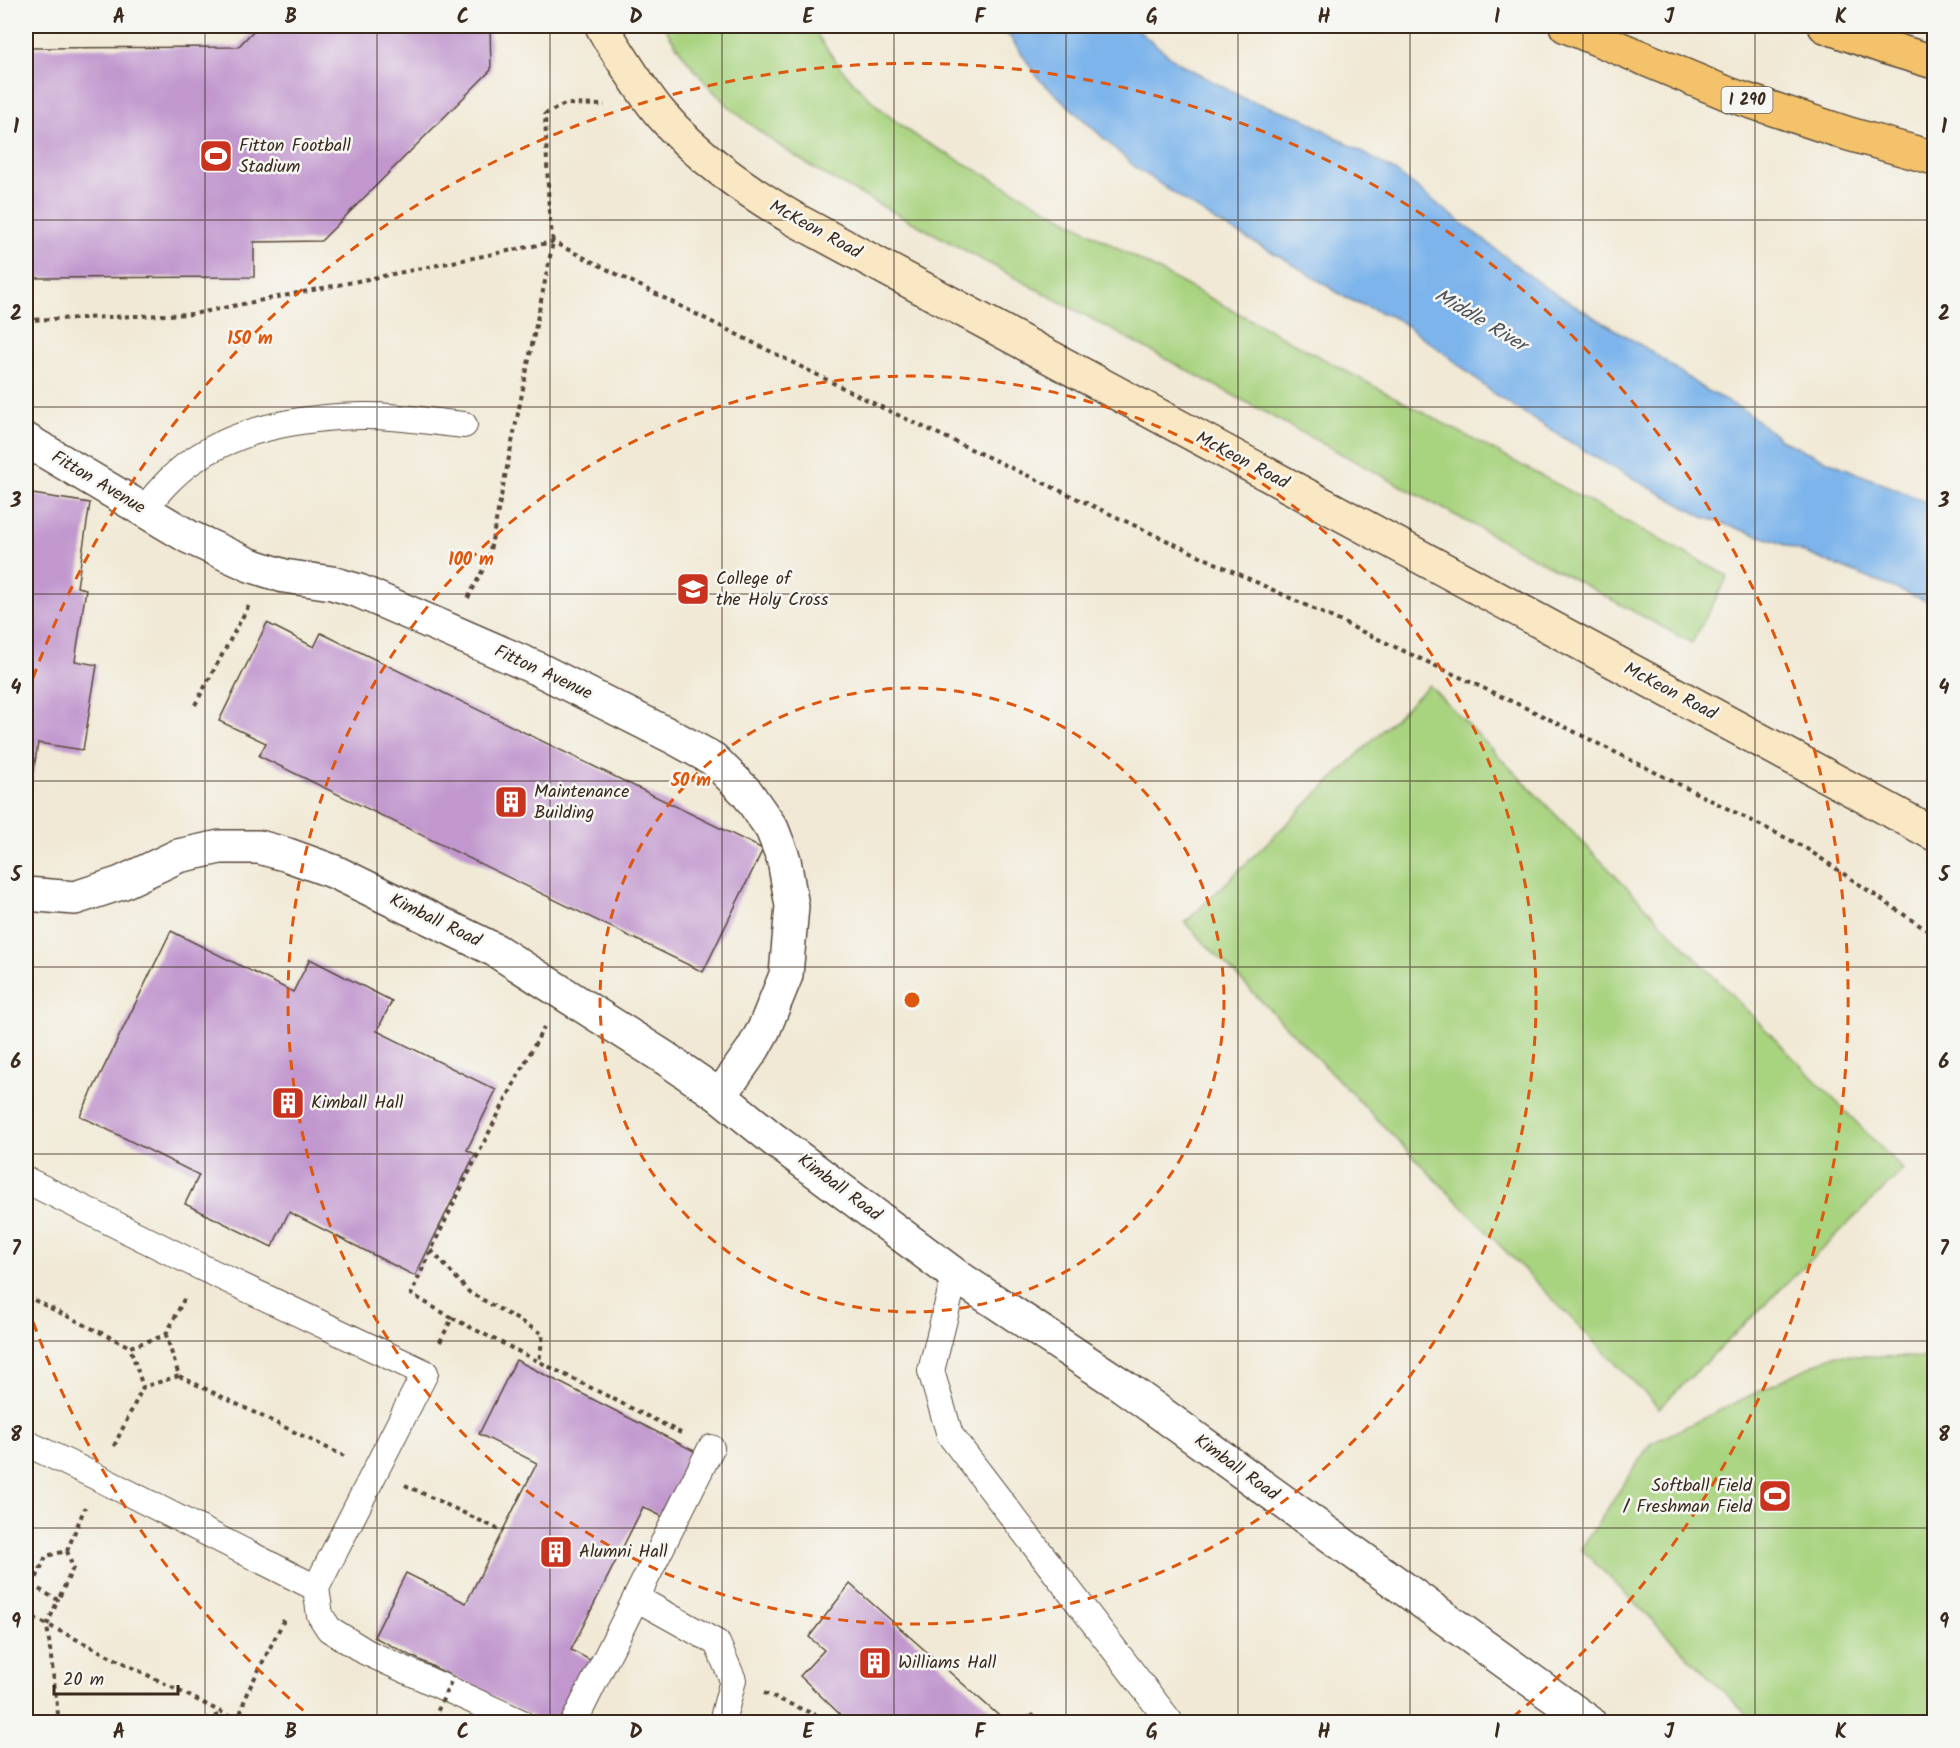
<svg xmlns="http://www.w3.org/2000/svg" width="1960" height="1748" font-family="Kalam,sans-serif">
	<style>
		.green { fill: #a8d37f; stroke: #727e4e; stroke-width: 1.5 }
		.water { fill: #7bb4eb; stroke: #5b6f84; stroke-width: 1.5 }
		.building { fill: #c197ce }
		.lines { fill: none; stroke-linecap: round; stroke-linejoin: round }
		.lane-casing { stroke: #564739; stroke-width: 28 }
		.street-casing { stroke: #564739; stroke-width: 36 }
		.secondary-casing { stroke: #564739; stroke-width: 36 }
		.highway-casing { stroke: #564739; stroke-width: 36 }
		.path { stroke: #564739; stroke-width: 4; stroke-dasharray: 4.5 4.5; stroke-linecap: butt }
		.lane { stroke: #fff; stroke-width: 26 }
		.street { stroke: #fff; stroke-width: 33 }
		.secondary { stroke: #fae7c3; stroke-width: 33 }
		.highway { stroke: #f3c26a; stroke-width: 33 }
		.path-bridge { stroke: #564739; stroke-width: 4; stroke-dasharray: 4.5 4.5; stroke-linecap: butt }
		.grid { fill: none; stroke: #3b2a1e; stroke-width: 1.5; stroke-opacity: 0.55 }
		.ring { fill: none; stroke: #df570d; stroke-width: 3; stroke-dasharray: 10 8 }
		.labels { text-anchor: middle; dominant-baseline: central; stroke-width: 5; stroke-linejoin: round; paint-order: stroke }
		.shield { fill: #f6f6f2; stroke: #73675e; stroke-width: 1.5 }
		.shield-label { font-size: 16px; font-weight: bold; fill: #3b2a1e }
		.poi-label { font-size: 18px; fill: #3b2a1e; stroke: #f6f6f2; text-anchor: start }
		.street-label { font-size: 18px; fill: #3b2a1e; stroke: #f6f6f2 }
		.water-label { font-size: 20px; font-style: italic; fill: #4e535c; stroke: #f6f6f2 }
		.centre { fill: #df570d; stroke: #f6f6f2; stroke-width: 3 }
		.ring-label { font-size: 18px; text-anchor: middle; font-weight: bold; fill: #df570d; stroke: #f6f6f2; stroke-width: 5; stroke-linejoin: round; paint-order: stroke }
		.neatline { fill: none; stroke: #3b2a1e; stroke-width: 2 }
		.grid-label { font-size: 20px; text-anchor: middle; font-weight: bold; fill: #3b2a1e }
	</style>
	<rect width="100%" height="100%" fill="#f6f6f2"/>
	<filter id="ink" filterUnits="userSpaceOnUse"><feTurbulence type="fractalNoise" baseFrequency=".0167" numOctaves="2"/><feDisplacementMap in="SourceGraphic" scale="12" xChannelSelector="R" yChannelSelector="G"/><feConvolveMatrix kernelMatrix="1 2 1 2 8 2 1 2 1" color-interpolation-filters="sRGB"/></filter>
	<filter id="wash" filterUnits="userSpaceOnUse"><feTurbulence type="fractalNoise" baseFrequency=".008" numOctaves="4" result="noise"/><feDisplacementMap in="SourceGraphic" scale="24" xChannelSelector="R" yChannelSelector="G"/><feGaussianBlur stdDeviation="1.35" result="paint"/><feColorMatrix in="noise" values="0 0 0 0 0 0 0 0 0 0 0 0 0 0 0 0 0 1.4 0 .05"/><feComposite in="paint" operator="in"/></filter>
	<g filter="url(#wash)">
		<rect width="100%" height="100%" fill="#f1e9d5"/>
		<!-- green -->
		<g class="green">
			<path d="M664 26H812C839 72 877 111 922 140L1154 268 1728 576 1692 643 825 175C756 133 706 96 664 26Z"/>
			<polygon points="1429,685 1903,1170 1659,1408 1185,923"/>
			<polygon points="1834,1355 1934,1358 1934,1722 1754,1722 1581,1549 1650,1444"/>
		</g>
		<!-- water -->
		<polygon class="water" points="996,26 1132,26 1179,63 1245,99 1301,117 1395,171 1543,286 1652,352 1701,387 1747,412 1781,440 1823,459 1934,505 1934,604 1775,541 1703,517 1591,455 1494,394 1447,355 1397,319 1346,298 1285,259 1215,221 1135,167 1039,79 1011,38"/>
		<g id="blocks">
			<!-- building -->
			<g class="building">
				<polygon points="258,26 490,26 491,70 321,241 254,242 254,277 26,278 26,48 238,47"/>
				<polygon points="26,493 90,503 77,587 86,589 75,661 97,665 83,750 38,743 27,813"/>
				<polygon points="267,623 314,647 321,633 763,849 703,972 259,756 266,743 219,721"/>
				<polygon points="171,931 293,992 310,959 392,1001 377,1031 496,1090 467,1150 475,1154 415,1276 289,1212 272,1247 185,1204 199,1175 80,1116"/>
				<polygon points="516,1360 702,1455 669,1520 643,1507 571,1650 592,1661 560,1722 543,1722 374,1637 406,1573 466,1603 537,1463 479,1434"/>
				<polygon points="850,1584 1006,1722 848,1722 800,1676 824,1650 809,1637"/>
				<polygon points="1033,1714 1043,1722 1023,1722"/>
			</g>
		</g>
	</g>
	<g filter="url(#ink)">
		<use href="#blocks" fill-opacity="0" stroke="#564739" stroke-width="1.5"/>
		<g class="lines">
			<defs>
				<g id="lane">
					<path d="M143 510C158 492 173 474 192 461 241 427 305 417 363 416 394 415 432 422 464 425"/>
					<polyline points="26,1180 201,1267 425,1373 316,1588 320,1615 329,1629 366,1652 520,1722"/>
					<polyline points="955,1275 931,1371 950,1435 1170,1722"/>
					<polyline points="26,1443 99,1478 316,1588"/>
					<polyline points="636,1598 711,1448"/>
					<polyline points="574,1722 636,1598 717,1643 733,1680 722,1722"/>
				</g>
				<g id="street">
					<polyline points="26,440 189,537 250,565 284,576 332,583 359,591 536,668 675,738 713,759 747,793 772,829 784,860 792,906 786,975 764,1029 753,1049 720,1096"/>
					<polyline points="26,894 75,898 121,883 178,856 220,847 259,847 288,855 335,872 495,950 665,1058 720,1096 773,1139 955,1275 1123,1386 1589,1722"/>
				</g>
				<path id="secondary" d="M602 26 608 37C625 63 640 89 660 113 697 157 747 191 796 220L1934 834"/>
				<g id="highway">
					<polyline points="1566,26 1731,95 1849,134 1934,158"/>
					<polyline points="1825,26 1884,47 1934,62"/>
				</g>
			</defs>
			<!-- lane casing -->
			<use href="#lane" class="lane-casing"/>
			<!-- street casing -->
			<use href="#street" class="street-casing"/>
			<!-- secondary casing -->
			<use href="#secondary" class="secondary-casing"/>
			<!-- highway casing -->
			<use href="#highway" class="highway-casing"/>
			<!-- path -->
			<g class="path">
				<polyline points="26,320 193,314 553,242 885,409 1541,715 1804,847 1934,935"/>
				<polyline points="468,598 488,560 553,242 549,212 545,114 565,104 605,105"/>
				<polyline points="195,705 249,605"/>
				<polyline points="431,1250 469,1292 543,1334 539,1362"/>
				<polyline points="26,1296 130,1347"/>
				<path d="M452 1318 411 1294C452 1204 497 1115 544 1027"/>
				<polyline points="166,1335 185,1297"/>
				<polyline points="440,1342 452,1318 681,1433"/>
				<polyline points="179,1376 344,1456"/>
				<polyline points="114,1446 143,1387 130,1347 166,1335 179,1376 143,1387"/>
				<polyline points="405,1485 502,1531"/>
				<polyline points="67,1551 85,1507"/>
				<polyline points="33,1586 46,1556 67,1551 73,1568 58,1600"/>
				<polyline points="26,1605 33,1586 58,1600 47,1625 59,1722"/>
				<polyline points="26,1614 241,1722"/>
				<polyline points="764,1693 828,1720 825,1722"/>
				<polyline points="197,1722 222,1714"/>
				<polyline points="238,1722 246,1695 284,1620"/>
			</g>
			<!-- lane -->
			<use href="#lane" class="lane"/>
			<!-- street -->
			<use href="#street" class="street"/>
			<!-- secondary -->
			<use href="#secondary" class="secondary"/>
			<!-- highway -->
			<use href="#highway" class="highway"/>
			<!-- path-bridge -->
			<polyline class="path-bridge" points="434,1719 453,1677"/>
		</g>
	</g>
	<!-- grid -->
	<path class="grid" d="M205 26V1722M377 26V1722M550 26V1722M722 26V1722M894 26V1722M1066 26V1722M1238 26V1722M1410 26V1722M1583 26V1722M1755 26V1722M26 220H1934M26 407H1934M26 594H1934M26 781H1934M26 967H1934M26 1154H1934M26 1341H1934M26 1528H1934"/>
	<!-- distance rings -->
	<g class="ring">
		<circle cx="912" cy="1000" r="312"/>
		<circle cx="912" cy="1000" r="624"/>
		<path d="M317 1722A936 936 0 0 1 27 1305M27 695A936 936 0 1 1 1507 1722"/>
	</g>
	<!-- icons -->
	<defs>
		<symbol id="stadium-square" viewBox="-11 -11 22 22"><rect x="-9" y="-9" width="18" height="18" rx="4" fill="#c8321e" stroke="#f6f6f2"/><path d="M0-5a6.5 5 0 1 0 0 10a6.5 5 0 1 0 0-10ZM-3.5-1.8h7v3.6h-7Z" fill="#fff"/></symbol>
		<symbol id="university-square" viewBox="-11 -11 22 22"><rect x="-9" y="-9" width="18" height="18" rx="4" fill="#c8321e" stroke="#f6f6f2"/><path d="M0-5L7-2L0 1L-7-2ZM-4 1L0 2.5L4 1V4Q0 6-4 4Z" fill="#fff"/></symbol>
		<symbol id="building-square" viewBox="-11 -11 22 22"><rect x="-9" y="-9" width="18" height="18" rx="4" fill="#c8321e" stroke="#f6f6f2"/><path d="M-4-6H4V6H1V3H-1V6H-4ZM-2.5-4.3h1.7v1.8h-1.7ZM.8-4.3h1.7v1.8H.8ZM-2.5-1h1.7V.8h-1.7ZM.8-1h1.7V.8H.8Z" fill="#fff"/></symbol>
	</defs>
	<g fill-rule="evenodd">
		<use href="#stadium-square" x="197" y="137" width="38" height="38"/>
		<use href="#university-square" x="674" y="570" width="38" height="38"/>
		<use href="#building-square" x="492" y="783" width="38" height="38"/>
		<use href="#building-square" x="269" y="1084" width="38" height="38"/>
		<use href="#stadium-square" x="1756" y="1477" width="38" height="38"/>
		<use href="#building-square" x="537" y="1533" width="38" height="38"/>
		<use href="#building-square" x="856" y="1644" width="38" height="38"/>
	</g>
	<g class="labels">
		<!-- shield labels -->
		<rect class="shield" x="1721.5" y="87" width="51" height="26" rx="4.5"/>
		<g class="shield-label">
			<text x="1747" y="100">I 290</text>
		</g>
		<!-- poi labels -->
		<g class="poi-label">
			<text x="239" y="146">Fitton Football<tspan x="239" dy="21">Stadium</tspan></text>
			<text x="716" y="579">College of<tspan x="716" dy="21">the Holy Cross</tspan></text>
			<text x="534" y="792">Maintenance<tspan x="534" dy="21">Building</tspan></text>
			<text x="311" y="1103">Kimball Hall</text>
			<text x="1752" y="1486" text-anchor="end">Softball Field<tspan x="1752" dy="21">/ Freshman Field</tspan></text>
			<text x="579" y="1552">Alumni Hall</text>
			<text x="898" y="1663">Williams Hall</text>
		</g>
		<!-- street labels -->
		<g class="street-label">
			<text transform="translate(815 230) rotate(29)">McKeon Road</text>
			<text transform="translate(1242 461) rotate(28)">McKeon Road</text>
			<text transform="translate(98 483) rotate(31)">Fitton Avenue</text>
			<text transform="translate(543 673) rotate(25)">Fitton Avenue</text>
			<text transform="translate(1670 692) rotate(28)">McKeon Road</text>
			<text transform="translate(435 921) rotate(26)">Kimball Road</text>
			<text transform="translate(839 1188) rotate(37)">Kimball Road</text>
			<text transform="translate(1236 1468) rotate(36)">Kimball Road</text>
		</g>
		<!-- water labels -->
		<g class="water-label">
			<text transform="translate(1480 321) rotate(31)">Middle River</text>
		</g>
	</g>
	<circle cx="912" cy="1000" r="9" class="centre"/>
	<g class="ring-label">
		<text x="250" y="344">150 m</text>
		<text x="471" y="565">100 m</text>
		<text x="691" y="786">50 m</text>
	</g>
	<!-- margin -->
	<rect width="1960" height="1748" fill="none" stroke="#f6f6f2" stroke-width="66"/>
	<!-- scale -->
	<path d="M54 1685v9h124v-9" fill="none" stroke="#3b2a1e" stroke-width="3"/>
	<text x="63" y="1685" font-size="18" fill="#3b2a1e" stroke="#f6f6f2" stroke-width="4.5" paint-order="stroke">20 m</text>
	<rect x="33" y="33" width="1894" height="1682" class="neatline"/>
	<g class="grid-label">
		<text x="119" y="23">A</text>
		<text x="291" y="23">B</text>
		<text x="463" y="23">C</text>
		<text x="636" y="23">D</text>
		<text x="808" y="23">E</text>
		<text x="980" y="23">F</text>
		<text x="1152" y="23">G</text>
		<text x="1324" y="23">H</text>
		<text x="1497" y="23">I</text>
		<text x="1669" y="23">J</text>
		<text x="1841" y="23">K</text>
		<text x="16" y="133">1</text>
		<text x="1944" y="133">1</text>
		<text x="16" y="320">2</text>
		<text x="1944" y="320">2</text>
		<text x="16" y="507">3</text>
		<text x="1944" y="507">3</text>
		<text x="16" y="694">4</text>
		<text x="1944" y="694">4</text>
		<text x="16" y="881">5</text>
		<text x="1944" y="881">5</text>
		<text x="16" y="1068">6</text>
		<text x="1944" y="1068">6</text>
		<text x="16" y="1255">7</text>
		<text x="1944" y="1255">7</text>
		<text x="16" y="1441">8</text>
		<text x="1944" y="1441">8</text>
		<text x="16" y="1628">9</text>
		<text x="1944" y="1628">9</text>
		<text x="119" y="1738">A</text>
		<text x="291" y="1738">B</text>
		<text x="463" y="1738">C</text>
		<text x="636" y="1738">D</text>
		<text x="808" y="1738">E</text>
		<text x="980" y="1738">F</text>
		<text x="1152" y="1738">G</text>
		<text x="1324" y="1738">H</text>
		<text x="1497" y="1738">I</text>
		<text x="1669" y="1738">J</text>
		<text x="1841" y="1738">K</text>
	</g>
</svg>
